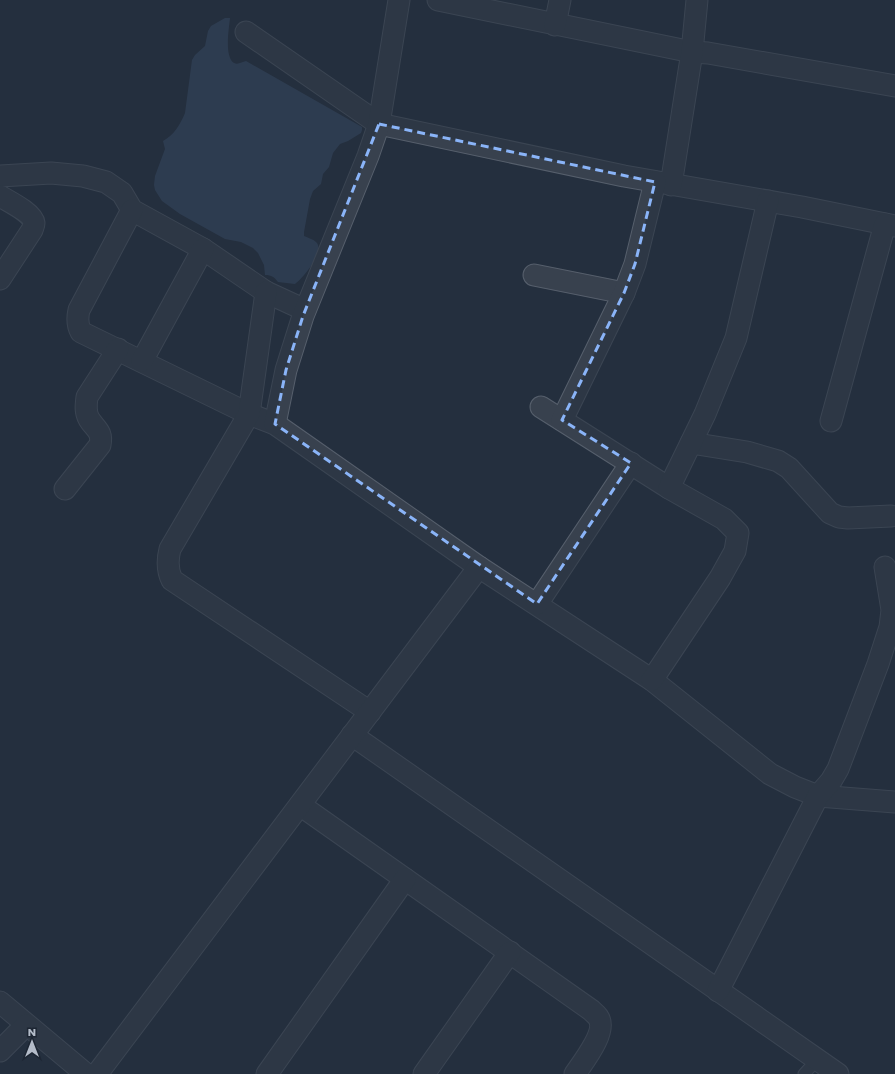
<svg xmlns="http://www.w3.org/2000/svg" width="895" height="1074" font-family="Poppins,sans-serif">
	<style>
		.water { fill: #394c67 }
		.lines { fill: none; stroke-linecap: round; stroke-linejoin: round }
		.service-casing { stroke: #565f6c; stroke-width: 13 }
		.minor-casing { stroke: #565f6c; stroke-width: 23 }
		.service { stroke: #38414e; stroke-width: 11 }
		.minor { stroke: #38414e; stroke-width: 21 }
		.marked { fill: none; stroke: #8ab4f8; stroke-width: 3; stroke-dasharray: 8 5; stroke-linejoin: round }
	</style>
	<rect width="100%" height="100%" fill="#242f3e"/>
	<!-- water -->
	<path class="water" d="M225 18H230C229 28 224 57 234 63 238 65 242 62 246 61L362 127V130L361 133 348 141 340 144 333 153 329 167 323 174 321 184 313 191 310 199 304 232V236C308 238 313 239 316 242 326 251 303 278 295 284L278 282C274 277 272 275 265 275L264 265 258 253 253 248 241 242 225 239 180 214 162 201 155 190 154 185 155 176 165 149 163 141C174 135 180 125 185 113L192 60 195 55 205 46 208 31 211 26Z"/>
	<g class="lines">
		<defs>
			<polyline id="service" points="804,1074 817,1060"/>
			<g id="minor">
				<polyline points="438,0 692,52 708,53 895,86"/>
				<polyline points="555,25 560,0"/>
				<polyline points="246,32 379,124 624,176 802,207 895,226"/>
				<polyline points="0,176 51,173 83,176 106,182 122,193 132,210 203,249 266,292 305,310"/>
				<polyline points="671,185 692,52 697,0"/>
				<path d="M0 196C8 201 33 213 34 223 34 225 33 227 32 230L0 279"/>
				<path d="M132 210 79 310C77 319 77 325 81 332L249 414 275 424 479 567 652 680 770 774 795 787 818 796 895 802"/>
				<polyline points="534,275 624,293"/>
				<path d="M266 292 249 414 170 549C167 561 167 570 172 580L370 712"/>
				<polyline points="142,361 203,249"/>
				<polyline points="541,407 669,488"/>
				<polyline points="562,420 624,293 635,264 655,182"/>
				<polyline points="831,421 885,224"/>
				<polyline points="275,424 286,370 303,316 368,156 379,124 399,0"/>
				<polyline points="691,443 747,452 778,461 789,468 830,513 839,517 848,518 891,516"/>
				<path d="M65 489 100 445C103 431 95 429 89 419 85 412 86 405 87 397L118 349"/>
				<polyline points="537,604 631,463"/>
				<polyline points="652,680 720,578 735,551 738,533 724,519 669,488 705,414 736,338 768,201"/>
				<polyline points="352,735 838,1074"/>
				<path d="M300 805 591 1010C593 1012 596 1014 598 1017 608 1031 583 1062 575 1074"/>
				<polyline points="718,991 818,796 831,781 838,769 878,664 890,627 892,610 885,567"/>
				<polyline points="0,1002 86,1074"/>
				<polyline points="0,1051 26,1025"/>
				<polyline points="97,1074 479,567"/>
				<polyline points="267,1074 405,879"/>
				<polyline points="424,1074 510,952"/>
			</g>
		</defs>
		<!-- service casing -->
		<use href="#service" class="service-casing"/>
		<!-- minor casing -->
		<use href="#minor" class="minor-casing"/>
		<!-- service -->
		<use href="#service" class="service"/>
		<!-- minor -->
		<use href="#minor" class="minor"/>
	</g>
	<!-- marked area -->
	<path d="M0 0H895V1074H0ZM379 124 655 182 635 264 624 293 562 420 631 463 537 604 275 424 286 370 303 316Z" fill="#242f3e" fill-opacity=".55" fill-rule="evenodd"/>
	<path class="marked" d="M379 124 655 182 635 264 624 293 562 420 631 463 537 604 275 424 286 370 303 316Z"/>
	<!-- north arrow -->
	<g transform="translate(32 1042)" stroke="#1d2633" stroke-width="3" paint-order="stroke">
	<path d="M0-3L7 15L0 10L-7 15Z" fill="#b4bcc9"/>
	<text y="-6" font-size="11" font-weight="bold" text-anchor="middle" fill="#b4bcc9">N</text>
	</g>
</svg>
